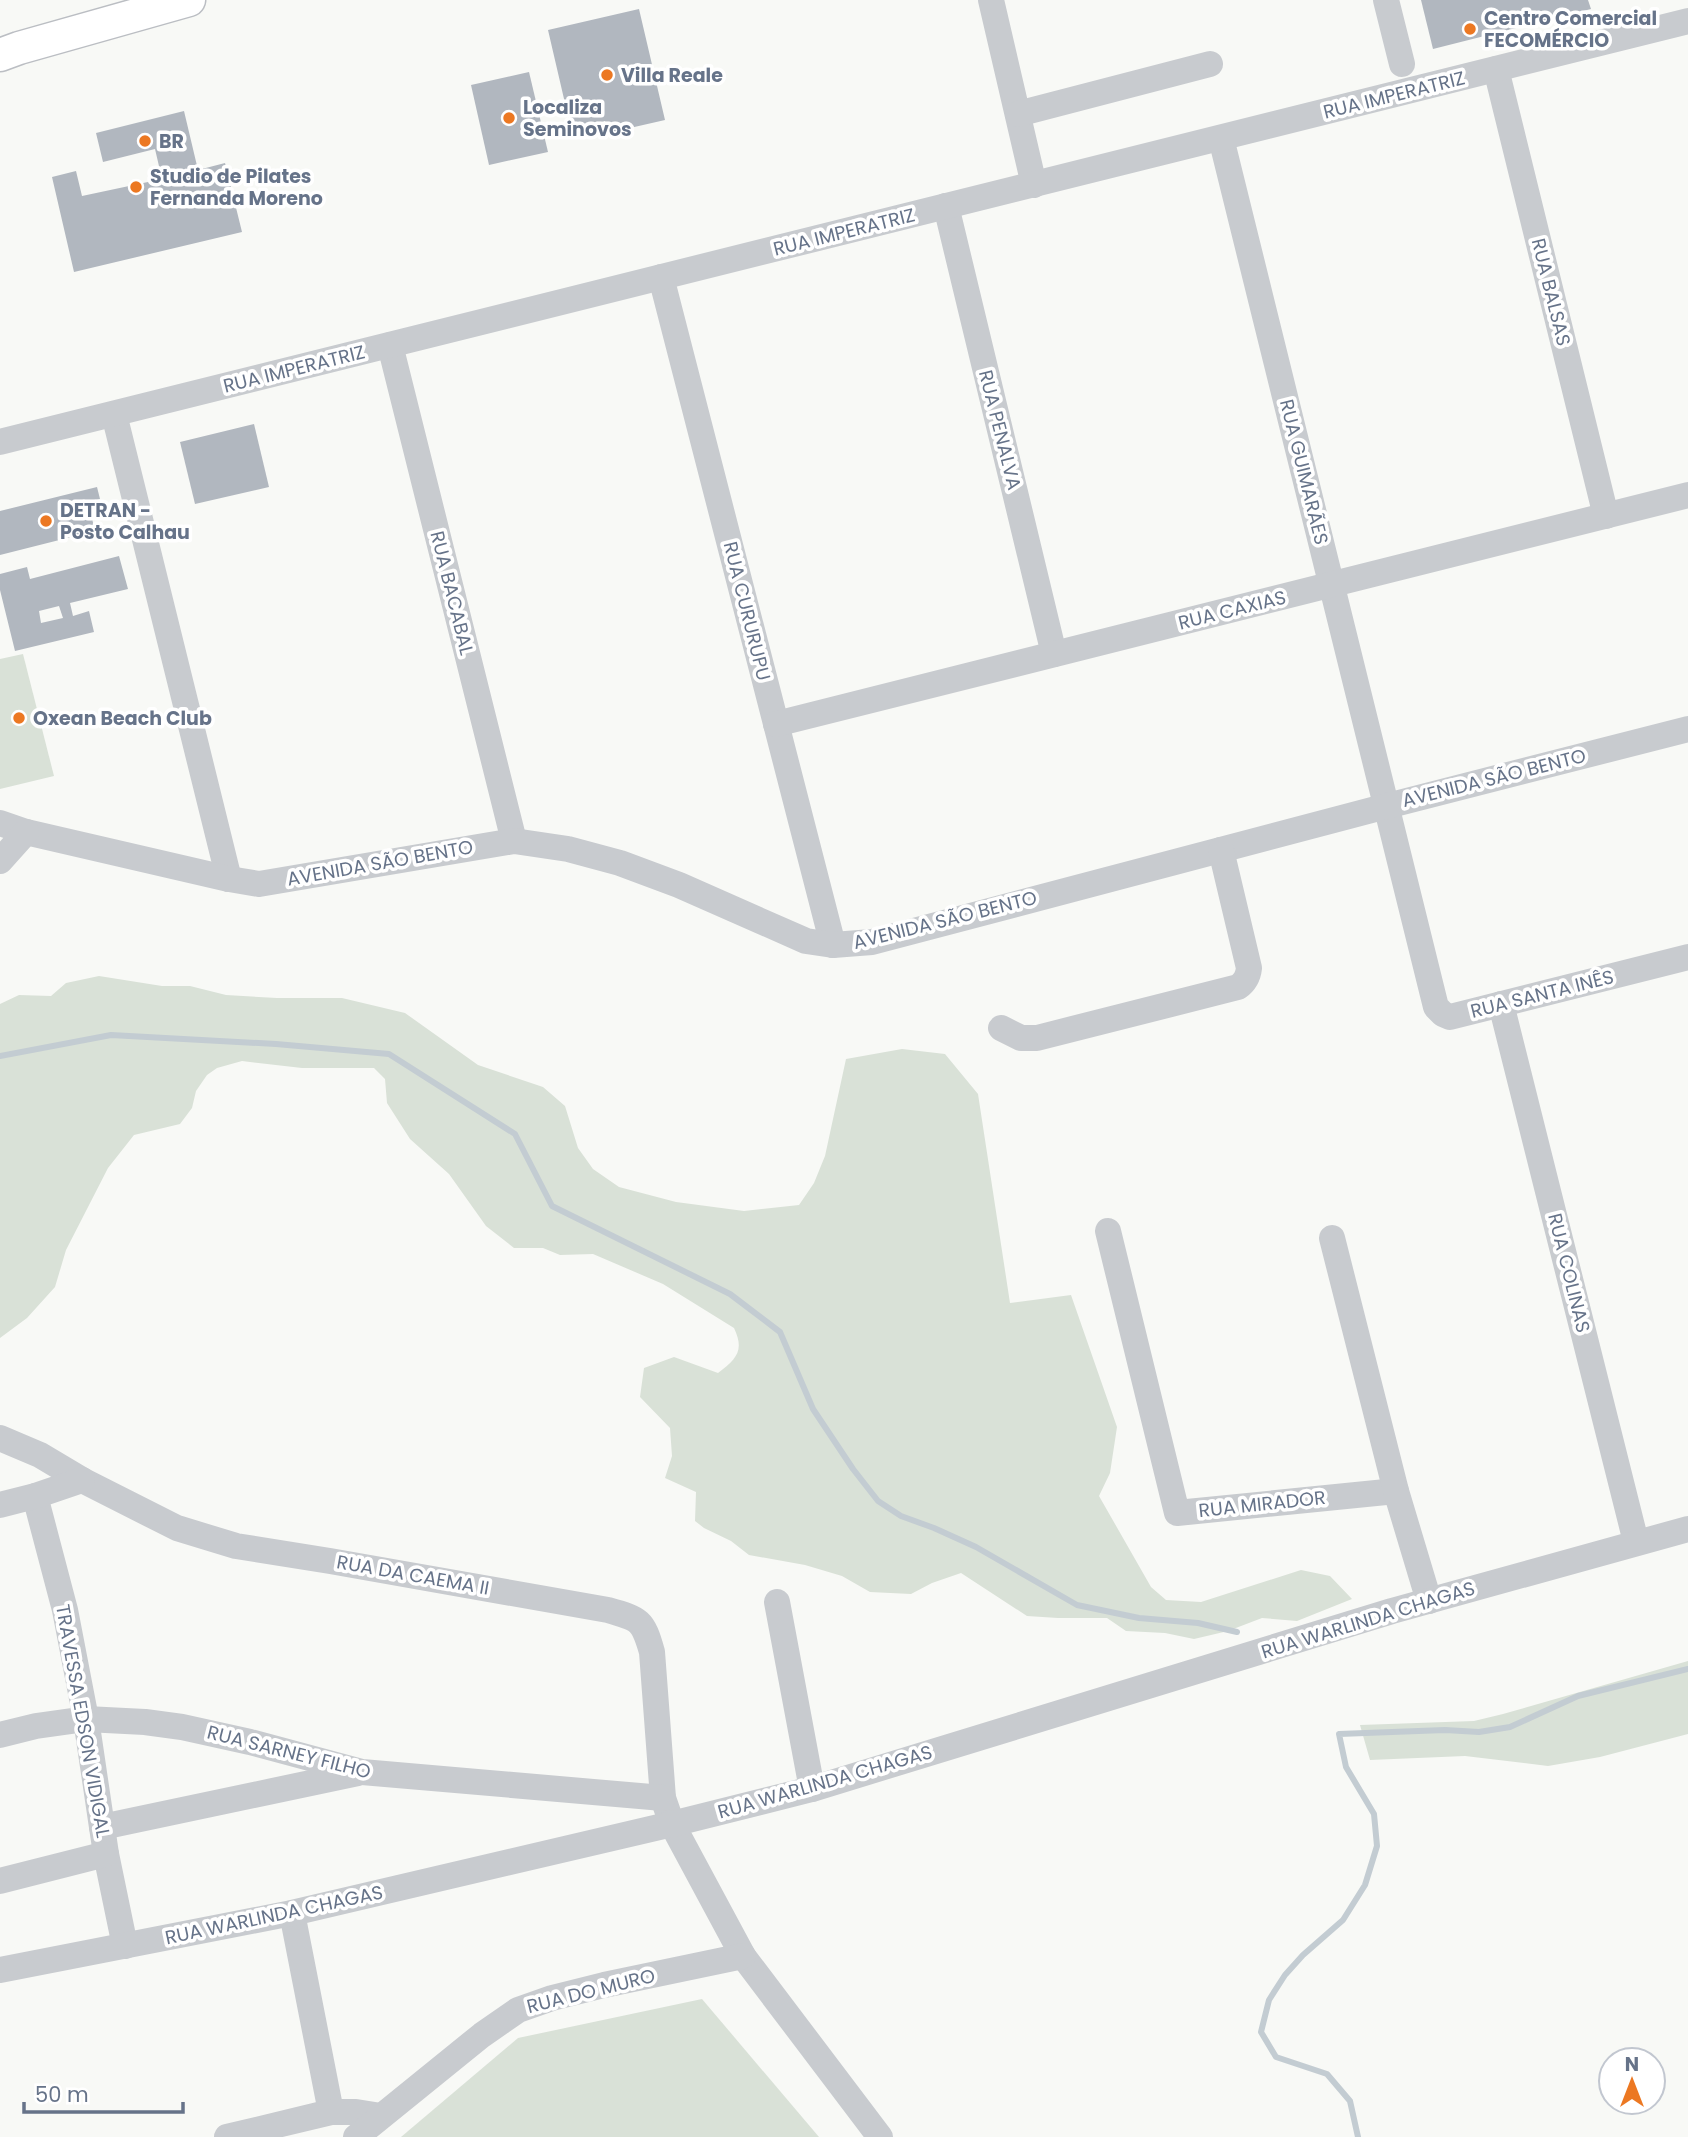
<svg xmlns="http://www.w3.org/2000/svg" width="1688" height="2137" font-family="Poppins,sans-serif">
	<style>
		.green { fill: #d9e1d7 }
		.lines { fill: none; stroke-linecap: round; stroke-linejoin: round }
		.stream { stroke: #c3ccd2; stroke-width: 6 }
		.building { fill: #b1b7bf; fill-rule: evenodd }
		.major-casing { stroke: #bbbec3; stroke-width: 35 }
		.minor { stroke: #c8cbcf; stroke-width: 26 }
		.major { stroke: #fff; stroke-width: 32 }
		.poi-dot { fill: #ec7822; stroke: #fff; stroke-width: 2.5 }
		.labels { text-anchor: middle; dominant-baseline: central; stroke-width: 7; stroke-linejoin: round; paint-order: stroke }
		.poi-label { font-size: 19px; font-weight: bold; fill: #667389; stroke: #fff; text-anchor: start }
		.street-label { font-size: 19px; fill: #667389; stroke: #fff }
	</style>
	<rect width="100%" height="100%" fill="#f8f9f6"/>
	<!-- green -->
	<g class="green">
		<polygon points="23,654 54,776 0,789 0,659"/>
		<path d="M99 976 162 986H190L226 995 277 998H342L405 1013 478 1065 543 1087 565 1106 578 1148 593 1169 619 1187 676 1202 744 1211 799 1205 814 1183 825 1156 846 1059 902 1049 945 1054 978 1094 1010 1303 1071 1295 1117 1427 1110 1473 1099 1496 1151 1587 1166 1600 1201 1602 1301 1570 1330 1576 1352 1599 1297 1621 1262 1618 1228 1631 1194 1639 1165 1633 1126 1631 1107 1618H1058L1027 1616 961 1573 932 1583 911 1594 870 1592 842 1576 805 1565 749 1555 731 1541 704 1528 695 1521 696 1492 665 1478 672 1456 670 1428 640 1397 644 1368 674 1357 718 1373C736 1359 745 1351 734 1328L663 1284 593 1254 560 1255 543 1248H514L486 1226 449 1174 410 1139 387 1103 385 1079 374 1068H302L242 1061 217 1068 207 1075 196 1091 192 1108 180 1124 134 1135 108 1168 66 1250 55 1287 27 1318 0 1338V1004L19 995 51 996 66 983Z"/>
		<polygon points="1688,1661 1688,1734 1600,1757 1548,1766 1465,1756 1370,1760 1360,1725 1474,1721 1503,1714"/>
		<polygon points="702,1999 819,2137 401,2137 518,2038"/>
	</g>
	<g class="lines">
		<!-- stream -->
		<g class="stream">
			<polyline points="0,1056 111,1035 276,1044 389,1054 515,1134 552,1206 730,1294 780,1332 813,1409 853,1469 878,1501 901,1516 934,1528 976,1547 1077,1605 1139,1618 1198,1623 1237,1632"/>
			<polyline points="1358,2137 1350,2101 1327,2074 1276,2057 1261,2032 1269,2000 1285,1975 1303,1955 1343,1920 1365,1885 1377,1846 1374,1814 1346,1767 1339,1734 1445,1730 1479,1732 1510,1727 1578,1696 1688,1669"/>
		</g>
	</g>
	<!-- building -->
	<g class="building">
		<polygon points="1421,0 1588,0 1591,9 1433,49"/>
		<polygon points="639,9 665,120 608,133 605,121 571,129 548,30"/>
		<polygon points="529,72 548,152 489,165 471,85"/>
		<polygon points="184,111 198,170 225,163 242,232 74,272 52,177 76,171 82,196 162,179 155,149 103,162 96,133"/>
		<polygon points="254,424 269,487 195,504 180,442"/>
		<polygon points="97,487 100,499 88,502 95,531 0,555 0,511"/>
		<path d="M119 556 128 589 70 603 73 616 89 611 94 632 15 651 0 590V574L27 567 30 579ZM59 606 63 618 41 623 39 611Z"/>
	</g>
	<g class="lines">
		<defs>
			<polyline id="major" points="0,55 19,48 189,0"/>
		</defs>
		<!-- major casing -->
		<use href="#major" class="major-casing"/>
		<!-- minor -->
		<g class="minor">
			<polyline points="991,0 1034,185"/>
			<polyline points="1386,0 1402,64"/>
			<polyline points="1496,69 1606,516"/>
			<polyline points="1018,114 1210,64"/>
			<polyline points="1221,138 1436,1007 1443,1014 1450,1017 1688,957"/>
			<polyline points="946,206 1054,654"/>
			<polyline points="661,277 833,945"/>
			<polyline points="390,345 514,841"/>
			<polyline points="114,414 229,879"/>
			<polyline points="0,442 1688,21"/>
			<polyline points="776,724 1688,495"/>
			<polyline points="0,823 26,832 229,879 259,884 514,841 568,849 620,863 679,885 806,941 833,945 872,942 1387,806 1688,729"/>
			<polyline points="0,861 26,832"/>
			<polyline points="1501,1004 1636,1542"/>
			<path d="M1001 1028 1021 1038H1037L1238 987C1245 982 1248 977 1249 968L1221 850"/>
			<polyline points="1108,1231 1177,1513 1396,1491"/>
			<polyline points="1332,1238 1396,1491 1429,1601"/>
			<path d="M0 1438 40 1455 82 1480 177 1528 236 1546 330 1561 608 1610C640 1619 643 1620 652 1652L663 1798 672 1824 743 1956 880 2137"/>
			<polyline points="35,1496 65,1610 86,1719 106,1854 125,1946"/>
			<polyline points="0,1505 35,1496 82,1480"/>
			<polyline points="777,1602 812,1789"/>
			<polyline points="0,1735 36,1726 86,1719 145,1722 182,1727 250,1742 362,1772 663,1798"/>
			<polyline points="102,1827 358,1773"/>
			<polyline points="0,1881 106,1854"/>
			<polyline points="292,1913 331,2112"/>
			<polyline points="0,1970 292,1913 672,1824 812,1789 1392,1611 1688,1529"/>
			<polyline points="227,2137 331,2112 356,2112 381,2116"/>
			<polyline points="356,2137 482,2035 518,2010 552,1998 604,1985 743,1956"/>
		</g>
		<!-- major -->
		<use href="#major" class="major"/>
	</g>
	<!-- markers -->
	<g class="poi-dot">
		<circle cx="1470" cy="29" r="7"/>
		<circle cx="607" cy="75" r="7"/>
		<circle cx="509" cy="118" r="7"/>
		<circle cx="145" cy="141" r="7"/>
		<circle cx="136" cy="187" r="7"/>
		<circle cx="46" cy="521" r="7"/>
		<circle cx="19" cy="718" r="7"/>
	</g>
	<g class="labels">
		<!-- poi labels -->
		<g class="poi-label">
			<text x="1484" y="18">Centro Comercial<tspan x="1484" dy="22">FECOMÉRCIO</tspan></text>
			<text x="621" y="75">Villa Reale</text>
			<text x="523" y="107">Localiza<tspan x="523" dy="22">Seminovos</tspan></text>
			<text x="159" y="141">BR</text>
			<text x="150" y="176">Studio de Pilates<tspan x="150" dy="22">Fernanda Moreno</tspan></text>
			<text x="60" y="510">DETRAN -<tspan x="60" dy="22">Posto Calhau</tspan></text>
			<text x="33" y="718">Oxean Beach Club</text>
		</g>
		<!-- street labels -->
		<g class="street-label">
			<text transform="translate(1394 95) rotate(-14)">RUA IMPERATRIZ</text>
			<text transform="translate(844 232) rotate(-14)">RUA IMPERATRIZ</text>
			<text transform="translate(1551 292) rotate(76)">RUA BALSAS</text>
			<text transform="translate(294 369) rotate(-14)">RUA IMPERATRIZ</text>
			<text transform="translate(1000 430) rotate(76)">RUA PENALVA</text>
			<text transform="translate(1304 472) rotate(76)">RUA GUIMARÃES</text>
			<text transform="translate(452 593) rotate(76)">RUA BACABAL</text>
			<text transform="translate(1232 610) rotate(-14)">RUA CAXIAS</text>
			<text transform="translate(747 611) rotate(76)">RUA CURURUPU</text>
			<text transform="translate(1494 778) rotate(-14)">AVENIDA SÃO BENTO</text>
			<text transform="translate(380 863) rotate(-10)">AVENIDA SÃO BENTO</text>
			<text transform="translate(945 920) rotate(-14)">AVENIDA SÃO BENTO</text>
			<text transform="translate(1542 994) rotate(-14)">RUA SANTA INÊS</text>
			<text transform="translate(1569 1273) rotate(76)">RUA COLINAS</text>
			<text transform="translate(1262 1504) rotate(-6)">RUA MIRADOR</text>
			<text transform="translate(413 1575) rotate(10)">RUA DA CAEMA II</text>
			<text transform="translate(1368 1620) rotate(-17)">RUA WARLINDA CHAGAS</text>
			<text transform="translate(83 1721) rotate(80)">TRAVESSA EDSON VIDIGAL</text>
			<text transform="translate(289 1752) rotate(14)">RUA SARNEY FILHO</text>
			<text transform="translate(825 1782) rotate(-16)">RUA WARLINDA CHAGAS</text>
			<text transform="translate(274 1915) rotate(-12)">RUA WARLINDA CHAGAS</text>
			<text transform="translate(591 1991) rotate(-14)">RUA DO MURO</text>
		</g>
	</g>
	<!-- north arrow -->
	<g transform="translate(1632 2081)"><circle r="33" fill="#ffffff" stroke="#c2c7d0" stroke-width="2"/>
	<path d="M0-5L12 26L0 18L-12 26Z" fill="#ec7822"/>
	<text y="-10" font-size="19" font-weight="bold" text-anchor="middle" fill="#667389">N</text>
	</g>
	<!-- scale -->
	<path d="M24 2102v10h159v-10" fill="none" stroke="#667389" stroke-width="3.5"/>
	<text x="35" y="2102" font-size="21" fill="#667389" stroke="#ffffff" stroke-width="5" paint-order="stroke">50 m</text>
</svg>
